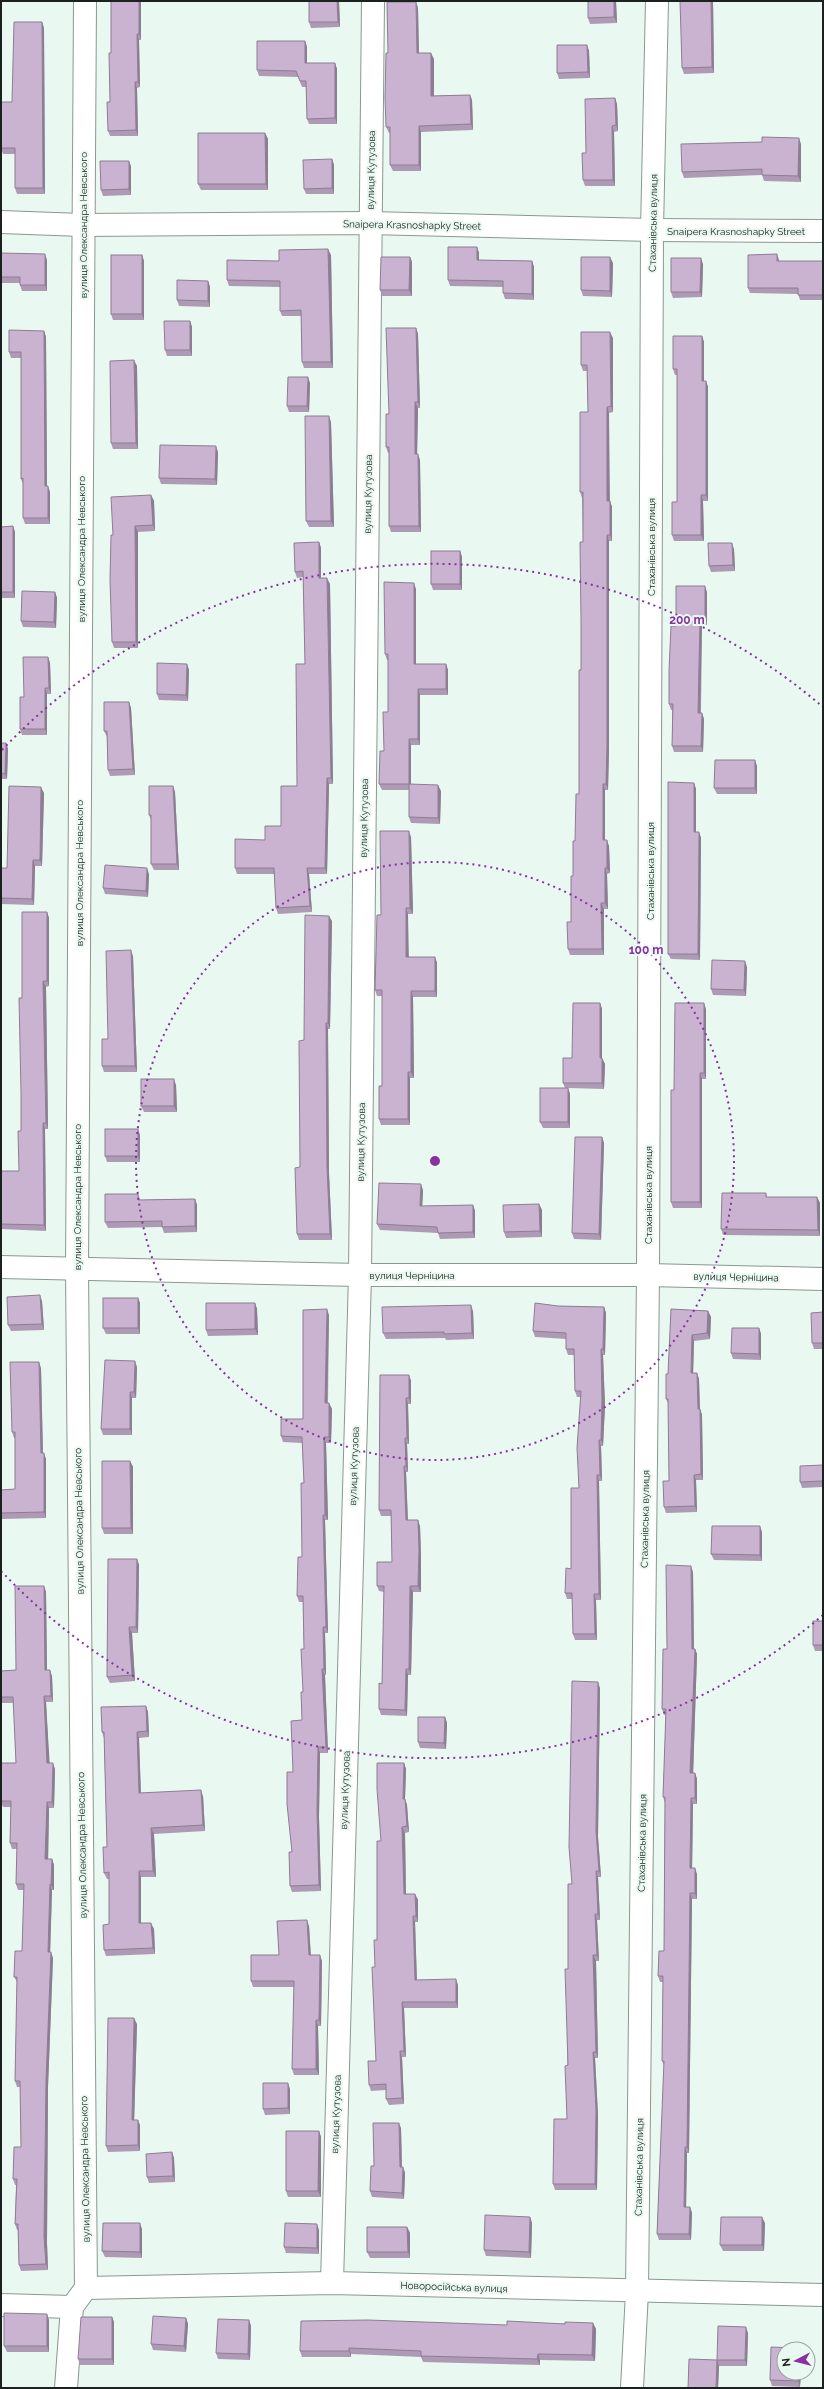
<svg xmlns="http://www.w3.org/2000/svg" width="824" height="2389" font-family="Raleway,sans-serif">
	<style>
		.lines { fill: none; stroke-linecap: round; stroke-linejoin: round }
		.minor-casing { stroke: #899891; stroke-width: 24 }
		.minor { stroke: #fff; stroke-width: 22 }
		.wall { fill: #ae9ab4 }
		.shaded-wall { fill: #8d7d92 }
		.building { fill: #cab3d1; stroke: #8d7d92 }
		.ring { fill: none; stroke: #88329f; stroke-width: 2; stroke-dasharray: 2 4 }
		.labels { text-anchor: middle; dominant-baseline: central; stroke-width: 4; stroke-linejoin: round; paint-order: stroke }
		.street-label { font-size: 10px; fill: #1b211e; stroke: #e9f9f1 }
		.centre { fill: #88329f; stroke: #e9f9f1; stroke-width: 2 }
		.ring-label { font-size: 12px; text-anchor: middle; font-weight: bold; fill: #88329f; stroke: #e9f9f1; stroke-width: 4; stroke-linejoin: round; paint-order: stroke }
	</style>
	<rect width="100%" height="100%" fill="#e9f9f1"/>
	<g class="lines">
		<defs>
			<g id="minor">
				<polyline points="1,222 82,225 370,223 652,230 823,231"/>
				<polyline points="1,1267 360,1275 648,1275 823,1279"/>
				<polyline points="332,2283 360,1275 373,1"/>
				<polyline points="86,2288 332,2283 823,2295"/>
				<polyline points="1,2305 72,2307"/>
				<polyline points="66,2388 72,2307 86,2288 77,1269 85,1"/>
				<polyline points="632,2388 637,2292 648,1275 652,230 657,1"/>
			</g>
		</defs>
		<!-- minor casing -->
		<use href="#minor" class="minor-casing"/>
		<!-- minor -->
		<use href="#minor" class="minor"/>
	</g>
	<!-- wall -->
	<g class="wall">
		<polygon points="141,1 141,40 139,40 140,87 137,88 138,136 110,136 108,131 110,102 111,53"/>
		<polygon points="309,1 339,1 340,27 311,28 309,22"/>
		<polygon points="588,1 616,1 617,23 590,24 588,18"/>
		<polygon points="713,1 714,73 684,74 682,68"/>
		<polygon points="416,2 418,8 419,53 434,59 434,96 470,95 472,100 473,130 421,132 421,171 393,171 390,165 390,133 389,133 386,127 388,53"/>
		<polygon points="42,22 44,28 45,194 17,194 15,188 15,154 3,154 1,148 12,102"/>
		<polygon points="305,41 307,47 307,63 335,63 337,69 337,124 309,124 307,119 306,87 302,87 298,77 259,76 257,70"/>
		<polygon points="587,45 589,51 590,78 559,79 557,73"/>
		<polygon points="615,98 617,104 618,131 614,132 615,186 585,186 583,180 586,153"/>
		<polygon points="265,133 268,139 268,190 201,190 198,184"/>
		<polygon points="801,144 801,182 764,181 762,175 684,178 682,172"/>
		<polygon points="332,159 334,165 334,194 306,194 304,189"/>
		<polygon points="131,166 131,195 103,196 101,190"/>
		<polygon points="477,247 479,253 479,260 532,261 534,267 534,300 505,299 503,293 503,287 450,286 448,280"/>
		<polygon points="1,253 47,260 47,291 22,291 20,285 20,283 1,283"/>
		<polygon points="142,255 144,261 144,320 113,320 111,314"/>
		<polygon points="331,255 333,368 304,368 302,362 301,316 282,316 280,311 280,287 229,286 227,280 279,261"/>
		<polygon points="410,257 412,262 412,296 382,296 380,290"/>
		<polygon points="779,260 779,261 823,261 823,300 800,300 798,294 750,293 748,288"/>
		<polygon points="613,263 612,297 583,296 581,290"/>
		<polygon points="703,264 702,297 673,298 671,292"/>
		<polygon points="208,281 210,287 210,307 179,306 177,300"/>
		<polygon points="190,321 192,327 192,356 167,356 165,350"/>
		<polygon points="416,328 418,334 420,408 418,408 417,454 420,460 421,532 391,532 389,526 389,453 388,453 386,447 389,414"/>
		<polygon points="44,331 46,337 47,486 50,492 50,524 25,524 23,518 23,484 21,479 21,358 11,358 9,352"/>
		<polygon points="702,336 704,342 704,381 706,381 708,387 708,501 703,501 704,541 674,541 672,535 677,502 677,375 675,375 673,369"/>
		<polygon points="613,338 613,412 609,413 609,501 610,501 612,507 612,541 609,541 609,750 608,790 605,790 605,840 609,846 610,873 607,874 608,909 604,909 604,955 570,955 568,949 571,922 573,876 579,794 583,542 582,498 580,492 588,412 587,371 583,371 581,365"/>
		<polygon points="137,366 138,449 113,449 111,443"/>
		<polygon points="310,383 309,412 289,412 287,406"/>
		<polygon points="331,422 334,527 309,527 306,521"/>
		<polygon points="218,452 217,485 161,484 159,478"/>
		<polygon points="151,495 154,501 155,531 138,532 138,648 114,648 112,642 113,535"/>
		<polygon points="13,526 15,532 15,598 1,598 1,527"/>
		<polygon points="319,542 321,548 321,578 330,584 333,784 329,784 327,874 309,874 312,912 278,914 276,908 274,874 237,874 235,868 281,826 297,786 305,664 303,577 297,578 295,572"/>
		<polygon points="734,549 735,571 711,572 709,566"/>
		<polygon points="460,551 462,557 462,590 433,590 431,584"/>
		<polygon points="416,589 416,664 446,664 448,670 448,695 420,695 420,745 411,745 411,784 441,791 440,824 411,823 409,817 409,790 382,790 379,784 384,751 388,712 388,660 387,660 385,654"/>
		<polygon points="55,592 57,598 56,628 23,627 21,621"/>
		<polygon points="707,592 707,625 702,625 701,713 702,713 704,719 703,752 674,752 672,746 672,710 671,710 669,704 676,626"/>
		<polygon points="48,657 50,663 51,694 47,694 47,735 22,735 20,729 24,697"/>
		<polygon points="187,664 189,670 188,701 159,700 157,694"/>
		<polygon points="129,702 131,708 135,775 110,776 108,770 107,737 104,731"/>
		<polygon points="1,743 6,743 8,749 7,779 1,779"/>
		<polygon points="757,766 757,794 717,794 714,788"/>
		<polygon points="694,783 696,789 696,832 699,832 701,838 700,960 671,959 668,954"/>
		<polygon points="173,786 175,792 179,870 154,870 151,864 151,820 149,815"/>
		<polygon points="44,793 42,866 35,866 34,905 1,904 1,868 7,868"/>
		<polygon points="411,837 413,914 408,914 408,957 435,957 437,963 437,997 413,997 414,1078 410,1078 410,1125 381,1125 379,1119 382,1086 382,996 377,996 375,990"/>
		<polygon points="149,874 148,897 105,894 103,888"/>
		<polygon points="47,912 49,918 49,986 46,987 48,1129 45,1129 46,1231 1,1229 1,1171 19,1171 21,1131 22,998"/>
		<polygon points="332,921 330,1029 328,1029 329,1173 332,1240 299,1240 297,1234 300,1167 304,1040"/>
		<polygon points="133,956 137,1072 104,1072 102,1066 108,1039"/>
		<polygon points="747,967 746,996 713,995 711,989"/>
		<polygon points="600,1003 602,1009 602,1058 605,1064 604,1089 568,1088 570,1094 570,1128 543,1128 540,1122 565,1088 563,1083 572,1058"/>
		<polygon points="706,1009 706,1079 702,1079 702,1208 673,1208 671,1202 674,1090"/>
		<polygon points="176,1085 177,1112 144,1112 141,1106"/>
		<polygon points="140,1135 140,1162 107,1162 105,1156"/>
		<polygon points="602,1137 604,1143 601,1240 574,1239 572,1233"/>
		<polygon points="423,1190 422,1206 473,1205 475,1211 475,1238 440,1239 438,1233 380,1230 377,1224"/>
		<polygon points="766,1193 767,1197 817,1197 820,1203 820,1236 723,1235 721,1229"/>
		<polygon points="138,1194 140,1200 195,1199 197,1205 197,1232 164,1233 162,1227 108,1228 105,1222"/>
		<polygon points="539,1204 542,1210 542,1237 506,1238 504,1232"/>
		<polygon points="138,1298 140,1303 140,1334 106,1334 103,1328"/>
		<polygon points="42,1301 44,1330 11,1331 8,1325"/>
		<polygon points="255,1303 257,1309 258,1335 208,1336 206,1330"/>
		<polygon points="558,1306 604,1307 606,1313 605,1355 603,1355 605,1406 603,1446 601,1446 602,1481 599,1481 601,1600 596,1600 597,1640 575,1640 573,1634 572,1599 567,1599 565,1593 571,1569 579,1488 581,1397 577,1397 575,1391 574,1355 568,1355 566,1349 566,1339 535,1337 533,1331"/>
		<polygon points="671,1309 708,1311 711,1317 710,1339 694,1341 693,1373 697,1373 699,1379 700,1409 702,1415 703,1480 696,1480 697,1512 666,1513 664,1507 669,1481 669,1405 666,1399 668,1374"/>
		<polygon points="473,1311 474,1339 446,1340 445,1338 386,1339 383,1333"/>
		<polygon points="823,1312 823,1349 814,1349 812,1343"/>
		<polygon points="329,1315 328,1403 329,1403 332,1409 331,1443 326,1443 328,1520 325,1520 328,1633 325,1633 326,1675 325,1675 328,1753 320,1753 319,1817 321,1891 292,1892 290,1886 292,1852 293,1772 302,1720 303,1692 304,1649 303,1602 299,1602 297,1596 302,1557 304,1483 302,1443 283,1442 281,1436 303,1419"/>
		<polygon points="759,1328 761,1334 761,1360 733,1359 731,1353"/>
		<polygon points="137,1367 136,1398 132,1398 132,1435 103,1435 101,1429"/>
		<polygon points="41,1368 43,1453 46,1459 46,1518 2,1519 1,1518 1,1490 15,1489 15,1438 14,1438 12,1432"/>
		<polygon points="409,1375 411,1381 411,1404 408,1404 409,1444 407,1444 408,1472 406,1472 408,1520 420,1526 421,1556 421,1592 413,1592 411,1675 408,1675 407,1716 381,1715 379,1709 382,1684 384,1592 379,1591 377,1586 392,1562 391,1516 381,1516 379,1510"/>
		<polygon points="130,1461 133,1467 133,1534 104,1534 102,1528"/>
		<polygon points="823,1465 823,1487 802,1488 800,1482"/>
		<polygon points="762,1532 762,1561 714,1560 711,1554"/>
		<polygon points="137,1559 139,1565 138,1633 132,1633 135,1681 110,1683 107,1677"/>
		<polygon points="693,1572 694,1649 695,1649 697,1654 693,1773 695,1773 697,1779 697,1804 693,1804 692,1868 697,1874 697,1899 692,1899 689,2153 687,2153 686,2207 690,2207 692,2213 691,2240 659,2240 657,2234 664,2066 662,2061 663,1982 660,1982 658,1976 664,1951 665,1803 663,1797 666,1715 664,1715 662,1709 667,1649"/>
		<polygon points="44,1586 46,1592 47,1670 52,1676 53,1702 46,1702 49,1763 55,1769 54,1808 49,1808 48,1859 52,1859 54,1865 54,1890 52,1890 50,1952 53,1958 48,2087 47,2243 48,2270 21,2271 19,2265 18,2230 17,2230 15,2224 16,2185 15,2185 13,2179 21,2147 20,2087 17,2087 15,2081 17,1982 14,1977 22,1951 24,1890 18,1890 16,1884 17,1849 12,1849 10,1843 11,1807 3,1807 1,1802 1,1763 16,1763 14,1703 1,1703 1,1671 16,1670"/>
		<polygon points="823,1621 823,1651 815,1651 813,1645"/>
		<polygon points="600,1688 598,1837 601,1877 598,1877 600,1920 597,1920 599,1961 596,1961 598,2058 595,2058 598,2115 597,2190 555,2190 553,2184 567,2119 568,1969 572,1884"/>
		<polygon points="146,1706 148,1712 149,1737 139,1738 141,1793 203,1796 205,1831 154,1834 156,1877 141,1877 141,1923 154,1929 155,1954 106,1956 104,1950 109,1924 109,1879 107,1879 104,1873 107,1847 104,1738 102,1732"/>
		<polygon points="445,1717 447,1723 446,1749 420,1748 418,1742"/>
		<polygon points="404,1763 406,1769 405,1799 407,1805 409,1832 405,1833 406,1894 415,1894 418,1900 418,1922 415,1922 417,1980 458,1985 458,2008 404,2008 406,2057 402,2057 404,2104 389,2105 386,2099 386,2090 371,2091 369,2085 376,2061 375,1967 377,1940 381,1841"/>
		<polygon points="309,1926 311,1955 322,1961 321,2026 318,2026 319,2075 294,2075 292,2069 294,1987 253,1987 251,1981"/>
		<polygon points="137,2024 134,2120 140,2125 140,2151 108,2152 106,2146"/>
		<polygon points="290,2089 290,2114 265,2115 263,2109"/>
		<polygon points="401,2128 402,2167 403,2167 405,2173 404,2199 372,2197 370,2191 374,2166"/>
		<polygon points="319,2131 321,2137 321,2197 288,2197 286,2191"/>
		<polygon points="172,2152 174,2158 175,2182 149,2183 147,2177"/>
		<polygon points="530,2217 532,2223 531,2258 486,2256 484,2250"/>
		<polygon points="765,2223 764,2251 723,2251 720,2245"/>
		<polygon points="407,2227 410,2233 410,2258 370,2258 367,2252"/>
		<polygon points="142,2229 142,2258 105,2257 102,2251"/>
		<polygon points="319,2230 319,2254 286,2253 284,2247"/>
		<polygon points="112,2317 114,2322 114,2365 80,2365 78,2359"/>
		<polygon points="186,2318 188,2324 186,2352 153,2350 151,2344"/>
		<polygon points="49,2320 49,2352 7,2352 4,2346"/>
		<polygon points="249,2320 251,2326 250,2360 218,2359 216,2353"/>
		<polygon points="593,2323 596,2329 595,2361 540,2360 540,2365 423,2362 421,2357 351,2354 351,2357 302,2357 300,2351 507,2325"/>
		<polygon points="748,2333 747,2366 719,2366 718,2388 688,2388 717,2360"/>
		<polygon points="801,2373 800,2387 772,2386 770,2380"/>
	</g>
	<!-- shaded-wall -->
	<g class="shaded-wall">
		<polygon points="139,1 141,1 141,40 139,34"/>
		<polygon points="337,1 339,1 340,27 338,22"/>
		<polygon points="614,1 616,1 617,23 614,17"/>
		<polygon points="711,1 713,1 714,73 712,67"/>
		<polygon points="416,2 418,8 419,59 417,53"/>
		<polygon points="42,22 44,28 45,194 43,188"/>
		<polygon points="137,34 139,40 140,87 138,82"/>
		<polygon points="305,41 307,47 307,69 305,63"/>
		<polygon points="587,45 589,51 590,78 588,72"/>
		<polygon points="431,53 434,59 434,102 431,96"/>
		<polygon points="335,63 337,69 337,124 335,118"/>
		<polygon points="135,82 137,88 138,136 136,130"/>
		<polygon points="470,95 472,100 473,130 471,124"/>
		<polygon points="615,98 617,104 618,131 616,125"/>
		<polygon points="419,126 421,132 421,171 419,165"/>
		<polygon points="612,126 614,132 615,186 613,180"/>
		<polygon points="265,133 268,139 268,190 266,184"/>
		<polygon points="799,138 801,144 801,182 798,176"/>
		<polygon points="332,159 334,165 334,194 332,188"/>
		<polygon points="129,161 131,166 131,195 129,189"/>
		<polygon points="477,247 479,253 479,266 477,260"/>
		<polygon points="328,249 331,255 333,368 331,362"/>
		<polygon points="45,254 47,260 47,291 45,285"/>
		<polygon points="777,254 779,260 779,267 777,261"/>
		<polygon points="142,255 144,261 144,320 142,314"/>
		<polygon points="410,257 412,262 412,296 409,290"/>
		<polygon points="610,257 613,263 612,297 610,291"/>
		<polygon points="701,258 703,264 702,297 700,292"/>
		<polygon points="532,261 534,267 534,300 532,294"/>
		<polygon points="208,281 210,287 210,307 208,301"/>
		<polygon points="190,321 192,327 192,356 190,350"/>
		<polygon points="416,328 418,334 420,408 418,402"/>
		<polygon points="44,331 46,337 47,492 45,486"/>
		<polygon points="610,332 613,338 613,412 611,406"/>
		<polygon points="702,336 704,342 704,387 702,381"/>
		<polygon points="134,360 137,366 138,449 136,443"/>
		<polygon points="308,377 310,383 309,412 307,406"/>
		<polygon points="706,381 708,387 708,501 706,495"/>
		<polygon points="415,402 418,408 417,460 415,454"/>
		<polygon points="607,407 609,413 610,507 607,501"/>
		<polygon points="329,416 331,422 334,527 331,521"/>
		<polygon points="216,446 218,452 217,485 215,479"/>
		<polygon points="418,454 420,460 421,532 419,526"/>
		<polygon points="48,486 50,492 50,524 48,518"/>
		<polygon points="151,495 154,501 155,531 153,525"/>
		<polygon points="701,495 703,501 704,541 701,535"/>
		<polygon points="610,501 612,507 612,541 610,535"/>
		<polygon points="13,526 15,532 15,598 13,592"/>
		<polygon points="135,526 138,532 138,648 136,642"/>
		<polygon points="607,535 609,541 609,750 608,790 606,784"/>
		<polygon points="319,542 321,548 321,584 319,578"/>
		<polygon points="732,543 734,549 735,571 733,565"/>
		<polygon points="460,551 462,557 462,590 460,584"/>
		<polygon points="327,578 330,584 333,784 331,778"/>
		<polygon points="414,583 416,589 416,670 414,664"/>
		<polygon points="705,586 707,592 707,625 705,619"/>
		<polygon points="55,592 57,598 56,628 54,622"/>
		<polygon points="700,619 702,625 700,719 698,713"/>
		<polygon points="48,657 50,663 51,694 49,688"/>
		<polygon points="187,664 189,670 188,701 186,695"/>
		<polygon points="446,664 448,670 448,695 446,689"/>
		<polygon points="45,688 47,694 47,735 45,729"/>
		<polygon points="418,689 420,695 420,745 418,739"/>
		<polygon points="129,702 131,708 135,775 133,769"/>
		<polygon points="702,713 704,719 703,752 701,746"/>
		<polygon points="409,739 411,745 411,790 409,784"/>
		<polygon points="6,743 8,749 7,779 5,774"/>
		<polygon points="755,760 757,766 757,794 755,788"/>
		<polygon points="327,778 329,784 327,874 325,868"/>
		<polygon points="694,783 696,789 696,838 694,832"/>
		<polygon points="603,784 605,790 605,846 603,840"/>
		<polygon points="438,785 441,791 440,824 438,818"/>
		<polygon points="173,786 175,792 179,870 177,864"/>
		<polygon points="41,787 44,793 42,866 40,860"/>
		<polygon points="409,831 411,837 413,914 410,908"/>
		<polygon points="699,832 701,838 700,960 698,954"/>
		<polygon points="607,840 609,846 610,873 607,868"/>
		<polygon points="33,860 35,866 34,905 32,899"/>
		<polygon points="147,868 149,874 148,897 146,891"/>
		<polygon points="307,868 309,874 312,912 310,906"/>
		<polygon points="605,868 607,874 608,909 605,903"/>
		<polygon points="601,903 604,909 604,955 602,949"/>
		<polygon points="406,908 408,914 409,963 406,957"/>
		<polygon points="47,912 49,918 49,986 47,981"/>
		<polygon points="329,916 332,921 330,1029 328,1023"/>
		<polygon points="131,950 133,956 137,1072 135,1066"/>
		<polygon points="435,957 437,963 437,997 435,991"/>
		<polygon points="745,961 747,967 746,996 744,990"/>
		<polygon points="43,981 46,987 48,1129 46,1123"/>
		<polygon points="411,991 413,997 414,1078 411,1072"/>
		<polygon points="600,1003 602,1009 602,1064 600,1058"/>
		<polygon points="704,1003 706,1009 706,1079 704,1073"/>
		<polygon points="326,1023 328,1029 329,1173 332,1240 330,1234 327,1167"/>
		<polygon points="602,1058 605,1064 604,1089 602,1083"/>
		<polygon points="408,1072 410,1078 410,1125 408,1119"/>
		<polygon points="700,1073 702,1079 702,1208 700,1202"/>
		<polygon points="174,1079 176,1085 177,1112 174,1106"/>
		<polygon points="568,1088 570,1094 570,1128 568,1122"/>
		<polygon points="43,1123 45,1129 46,1231 44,1225"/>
		<polygon points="138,1129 140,1135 140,1162 138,1156"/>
		<polygon points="602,1137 604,1143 601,1240 599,1234"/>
		<polygon points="421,1184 423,1190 422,1212 420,1206"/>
		<polygon points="817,1197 820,1203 820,1236 818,1230"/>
		<polygon points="195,1199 197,1205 197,1232 195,1226"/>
		<polygon points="539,1204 542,1210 542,1237 540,1231"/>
		<polygon points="473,1205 475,1211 475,1238 473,1232"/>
		<polygon points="40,1295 42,1301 44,1330 42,1324"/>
		<polygon points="138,1298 140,1303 140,1334 138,1328"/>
		<polygon points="255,1303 257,1309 258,1335 255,1329"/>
		<polygon points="471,1305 473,1311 474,1339 472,1333"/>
		<polygon points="604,1307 606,1313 605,1355 603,1349"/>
		<polygon points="327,1309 329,1315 327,1409 325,1403"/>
		<polygon points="708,1311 711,1317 710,1339 707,1333"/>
		<polygon points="759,1328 761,1334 761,1360 759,1354"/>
		<polygon points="692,1335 694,1341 693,1379 691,1373"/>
		<polygon points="601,1349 603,1355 605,1406 603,1446 601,1440"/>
		<polygon points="135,1361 137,1367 136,1398 134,1392"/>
		<polygon points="39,1362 41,1368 43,1459 41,1453"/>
		<polygon points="697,1373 699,1379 700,1415 698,1409"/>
		<polygon points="409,1375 411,1381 411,1404 409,1398"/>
		<polygon points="130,1392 132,1398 132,1435 130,1429"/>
		<polygon points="406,1398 408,1404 409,1444 407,1438"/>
		<polygon points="329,1403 332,1409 331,1443 329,1437"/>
		<polygon points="700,1409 702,1415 703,1480 701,1474"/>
		<polygon points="324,1437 326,1443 328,1520 325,1515"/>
		<polygon points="405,1438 407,1444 408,1472 406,1466"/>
		<polygon points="599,1440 601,1446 602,1481 600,1475"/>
		<polygon points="44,1453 46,1459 46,1518 44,1512"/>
		<polygon points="130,1461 133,1467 133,1534 131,1528"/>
		<polygon points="404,1466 406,1472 408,1526 406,1520"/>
		<polygon points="597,1475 599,1481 601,1600 599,1594"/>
		<polygon points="694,1475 696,1480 697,1512 695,1506"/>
		<polygon points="323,1515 325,1520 328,1633 326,1627"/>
		<polygon points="418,1520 420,1526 421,1556 421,1592 418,1586"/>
		<polygon points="760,1526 762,1532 762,1561 760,1555"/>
		<polygon points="137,1559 139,1565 138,1633 136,1627"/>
		<polygon points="691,1566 693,1572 694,1655 692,1649"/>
		<polygon points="44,1586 46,1592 47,1676 45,1670"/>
		<polygon points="410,1586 413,1592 411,1675 409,1669"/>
		<polygon points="594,1594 596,1600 597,1640 595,1634"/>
		<polygon points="129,1627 132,1633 135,1681 132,1675"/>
		<polygon points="323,1627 325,1633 326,1675 324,1669"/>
		<polygon points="695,1649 697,1654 693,1779 690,1773"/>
		<polygon points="322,1669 325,1675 328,1753 326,1747"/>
		<polygon points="406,1669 408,1675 407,1716 405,1710"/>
		<polygon points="50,1670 52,1676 53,1702 51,1696"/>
		<polygon points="598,1682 600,1688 598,1837 601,1877 599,1871 596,1831"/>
		<polygon points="44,1696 46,1702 50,1769 47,1763"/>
		<polygon points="146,1706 148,1712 149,1737 147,1731"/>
		<polygon points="445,1717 447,1723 446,1749 444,1743"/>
		<polygon points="137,1732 139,1738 141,1799 139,1793"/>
		<polygon points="318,1747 320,1753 319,1817 321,1891 319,1885 317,1811"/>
		<polygon points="53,1763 55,1769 54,1808 52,1802"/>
		<polygon points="404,1763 406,1769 405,1799 407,1805 409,1832 407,1826 403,1799"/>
		<polygon points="695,1773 697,1779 697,1804 695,1798"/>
		<polygon points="201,1790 203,1796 205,1831 203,1825"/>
		<polygon points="691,1798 693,1804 692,1874 690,1868"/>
		<polygon points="47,1802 49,1808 48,1865 45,1859"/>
		<polygon points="402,1827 405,1833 406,1900 404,1894"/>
		<polygon points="151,1828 154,1834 156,1877 153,1871"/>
		<polygon points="52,1859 54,1865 54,1890 51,1885"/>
		<polygon points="695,1868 697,1874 697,1899 695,1893"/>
		<polygon points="139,1871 141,1877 141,1929 139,1923"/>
		<polygon points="596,1871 598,1877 600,1920 598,1914"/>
		<polygon points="50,1884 52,1890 50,1958 48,1952"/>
		<polygon points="690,1893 692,1899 689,2153 687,2147"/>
		<polygon points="415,1894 418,1900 418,1922 416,1916"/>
		<polygon points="595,1914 597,1920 599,1961 597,1955"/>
		<polygon points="413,1916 415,1922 417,1986 415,1980"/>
		<polygon points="307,1920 309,1926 311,1961 309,1955"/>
		<polygon points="151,1923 154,1929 155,1954 153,1948"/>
		<polygon points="51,1952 53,1958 48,2087 47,2243 48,2270 46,2264 44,2237 46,2081"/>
		<polygon points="320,1955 322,1961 321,2026 319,2020"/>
		<polygon points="593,1955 596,1961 598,2058 596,2052"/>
		<polygon points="456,1979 458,1985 458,2008 456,2002"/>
		<polygon points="402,2002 404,2008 406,2057 404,2051"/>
		<polygon points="134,2018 137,2024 134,2126 132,2120"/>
		<polygon points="316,2020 318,2026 319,2075 316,2069"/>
		<polygon points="400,2051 402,2057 404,2104 402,2098"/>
		<polygon points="593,2052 595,2058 598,2115 597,2190 595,2184"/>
		<polygon points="288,2083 290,2089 290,2114 288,2108"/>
		<polygon points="138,2120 140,2125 140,2151 138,2145"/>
		<polygon points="399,2123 401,2128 402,2173 400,2167"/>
		<polygon points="319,2131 321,2137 321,2197 318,2191"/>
		<polygon points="685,2147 687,2153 686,2213 684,2207"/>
		<polygon points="172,2152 174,2158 175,2182 173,2176"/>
		<polygon points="403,2167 405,2173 404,2199 402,2193"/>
		<polygon points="690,2207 692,2213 691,2240 689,2234"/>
		<polygon points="530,2217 532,2223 531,2258 529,2252"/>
		<polygon points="762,2217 765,2223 764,2251 762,2245"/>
		<polygon points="140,2223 142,2229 142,2258 140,2252"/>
		<polygon points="317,2224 319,2230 319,2254 317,2248"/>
		<polygon points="407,2227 410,2233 410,2258 408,2252"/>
		<polygon points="47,2314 49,2320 49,2352 47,2346"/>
		<polygon points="112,2317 114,2322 114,2365 112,2359"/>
		<polygon points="186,2318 188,2324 186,2352 184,2346"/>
		<polygon points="249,2320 251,2326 250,2360 248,2354"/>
		<polygon points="593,2323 596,2329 595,2361 592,2355"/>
		<polygon points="746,2327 748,2333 747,2366 745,2360"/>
		<polygon points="349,2348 351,2354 351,2357 349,2351"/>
		<polygon points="538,2354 540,2360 540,2365 537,2359"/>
		<polygon points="717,2360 719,2366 718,2388 716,2388"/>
		<polygon points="799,2373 801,2373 800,2387 798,2381"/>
	</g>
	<!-- building -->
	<g class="building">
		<polygon points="111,1 139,1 139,34 137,34 138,82 135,82 136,130 108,131 107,102 110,102 109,53 111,53"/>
		<polygon points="309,1 337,1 338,22 309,22"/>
		<polygon points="588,1 614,1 614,17 588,18"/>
		<polygon points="680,1 711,1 712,67 682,68"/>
		<polygon points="387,2 416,2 417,53 431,53 431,96 470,95 471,124 419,126 419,165 390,165 390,127 386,127 385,98 386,53 388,53"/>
		<polygon points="14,22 42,22 43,188 15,188 15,148 1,148 1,102 12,102"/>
		<polygon points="257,41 305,41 305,63 335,63 335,118 307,119 306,81 300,81 296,71 257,70"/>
		<polygon points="557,45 587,45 588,72 557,73"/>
		<polygon points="615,98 616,125 612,126 613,180 583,180 582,153 586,153 585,99"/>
		<polygon points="198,133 265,133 266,184 198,184"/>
		<polygon points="762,137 799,138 798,176 762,175 762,169 682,172 681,144 762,142"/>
		<polygon points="332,159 332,188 304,189 303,160"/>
		<polygon points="100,161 129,161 129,189 101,190"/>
		<polygon points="448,247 477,247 477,260 532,261 532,294 503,293 503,281 448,280"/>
		<polygon points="328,249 331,362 302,362 301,310 280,311 280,281 227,280 227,260 279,261 279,250"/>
		<polygon points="1,253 45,254 45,285 20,285 20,277 1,277"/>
		<polygon points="777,254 777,261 823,261 823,295 798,295 798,288 748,288 748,255"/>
		<rect x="111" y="255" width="31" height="59"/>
		<polygon points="381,257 410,257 409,290 380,290"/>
		<polygon points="581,257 610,257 610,291 581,290"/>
		<polygon points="671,258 701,258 700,292 671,292"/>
		<polygon points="177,280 208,281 208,301 177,300"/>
		<polygon points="164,321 190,321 190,350 165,350"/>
		<polygon points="386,328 416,328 418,402 415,402 415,454 418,454 419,526 389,526 389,447 386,447 386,414 389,414"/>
		<polygon points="9,330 44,331 45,486 48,486 48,518 23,518 23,478 21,479 21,352 9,352"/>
		<polygon points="581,332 610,332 611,406 607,407 607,501 610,501 610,535 607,535 607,744 606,784 603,784 603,840 607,840 607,868 605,868 605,903 601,903 602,949 568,949 567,922 571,922 571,876 573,876 573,841 575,841 576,794 579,794 579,670 581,670 581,620 580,542 583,542 583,492 580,492 580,412 588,412 587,365 581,365"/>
		<polygon points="673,336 702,336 702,381 706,381 706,495 701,495 701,535 672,535 672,502 677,502 677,369 673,369"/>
		<polygon points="134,360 136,443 111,443 110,361"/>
		<polygon points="288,377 308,377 307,406 287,406"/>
		<polygon points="305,416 329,416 331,521 306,521"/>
		<polygon points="160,445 216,446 215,479 159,478"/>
		<polygon points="151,495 153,525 135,526 136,642 112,642 110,580 111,535 113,535 111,497"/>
		<polygon points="13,526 13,592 1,592 1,527"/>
		<polygon points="319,542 319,578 327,578 331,778 327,778 325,868 307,868 310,906 276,908 274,868 235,868 235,839 265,840 265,826 281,826 281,786 297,786 296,664 305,664 303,571 295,572 294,543"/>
		<polygon points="708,543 732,543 733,565 709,566"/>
		<rect x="431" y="551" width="29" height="33"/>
		<polygon points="384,582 414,583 414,664 446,664 446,689 418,689 418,739 409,739 409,784 379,784 380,751 384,751 383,712 388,712 388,654 385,654"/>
		<polygon points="676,586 705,586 705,619 700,619 698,713 702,713 701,746 672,746 673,704 669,704 669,671 671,626 676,626"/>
		<polygon points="22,591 55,592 54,622 21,621"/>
		<polygon points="23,657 48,657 49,688 45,688 45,729 20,729 20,697 24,697"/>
		<polygon points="157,663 187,664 186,695 157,694"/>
		<polygon points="104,702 129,702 133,769 108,770 107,731 104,731"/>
		<polygon points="1,743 6,743 5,774 1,773"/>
		<polygon points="715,760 755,760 755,788 714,788"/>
		<polygon points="668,782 694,783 694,832 699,832 698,954 668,954"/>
		<polygon points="409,784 438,785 438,818 409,817"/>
		<polygon points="9,786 41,787 40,860 33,860 32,899 1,898 1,868 7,868"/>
		<polygon points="149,786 173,786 177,864 151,864 151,815 149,815"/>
		<polygon points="380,831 409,831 410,908 406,908 406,957 435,957 435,991 411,991 411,1072 408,1072 408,1119 379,1119 379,1086 382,1086 382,990 375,990 377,915 381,915"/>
		<polygon points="105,865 147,868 146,891 103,888"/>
		<polygon points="22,912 47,912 47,981 43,981 46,1123 43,1123 44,1225 1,1224 1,1171 19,1171 18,1131 21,1131 21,1092 19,998 22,998"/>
		<polygon points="305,915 329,916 328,1023 326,1023 327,1167 330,1234 297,1234 295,1168 300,1167 299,1041 304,1040"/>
		<polygon points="131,950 135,1066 102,1066 102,1039 108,1039 106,951"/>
		<polygon points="712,960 745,961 744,990 711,989"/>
		<polygon points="573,1003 600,1003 600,1058 602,1058 602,1083 563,1083 563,1058 572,1058"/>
		<polygon points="675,1003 704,1003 704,1073 700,1073 700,1202 671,1202 671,1090 674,1090"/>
		<rect x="141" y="1079" width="33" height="27"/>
		<rect x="540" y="1088" width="28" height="34"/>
		<rect x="105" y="1129" width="33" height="27"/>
		<polygon points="575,1137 602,1137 599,1234 572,1233"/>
		<polygon points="379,1183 421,1184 420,1206 473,1205 473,1232 438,1233 437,1227 377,1224"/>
		<polygon points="722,1193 766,1193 766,1197 817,1197 818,1230 721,1229"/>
		<polygon points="105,1194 138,1194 138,1200 195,1199 195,1226 162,1227 162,1221 105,1222"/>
		<polygon points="539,1204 540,1231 504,1232 503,1205"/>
		<polygon points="40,1295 42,1324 8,1325 7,1297"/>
		<rect x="103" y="1298" width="35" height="30"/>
		<polygon points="206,1303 255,1303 255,1329 206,1330"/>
		<polygon points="535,1303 558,1306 604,1307 603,1349 601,1349 602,1400 601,1440 599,1440 600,1475 597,1475 599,1594 594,1594 595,1634 573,1634 572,1593 565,1593 566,1568 571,1569 571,1488 579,1488 577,1448 581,1391 575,1391 574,1349 566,1349 566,1333 533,1331"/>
		<polygon points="471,1305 472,1333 444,1334 444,1332 383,1333 382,1307"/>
		<polygon points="327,1309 325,1403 329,1403 329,1437 324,1437 325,1515 323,1515 326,1627 323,1627 324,1669 322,1669 326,1747 318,1747 317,1811 319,1885 290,1886 289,1852 292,1852 287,1804 287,1772 293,1772 291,1721 302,1720 301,1692 303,1692 301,1649 304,1649 303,1596 297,1596 298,1557 302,1557 301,1483 304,1483 302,1437 281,1436 281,1419 303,1419 303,1310"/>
		<polygon points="671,1309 708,1311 707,1333 692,1335 691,1373 697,1373 698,1409 700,1409 701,1474 694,1475 695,1506 664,1507 663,1481 669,1481 668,1399 666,1399 666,1374 668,1374"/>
		<polygon points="823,1312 823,1343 812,1343 811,1313"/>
		<polygon points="732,1328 759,1328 759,1354 731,1353"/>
		<polygon points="105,1360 135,1361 134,1392 130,1392 130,1429 101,1429"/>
		<polygon points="10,1362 39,1362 41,1453 44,1453 44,1512 1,1513 1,1490 15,1489 15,1432 12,1432"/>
		<polygon points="380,1375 409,1375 409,1398 406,1398 407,1438 405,1438 406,1466 404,1466 406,1520 418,1520 419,1550 418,1586 410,1586 409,1669 406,1669 405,1710 379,1709 379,1683 382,1684 384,1586 377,1586 377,1562 392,1562 391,1510 379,1510"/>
		<polygon points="102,1461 130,1461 131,1528 102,1528"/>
		<polygon points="823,1465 823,1481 800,1482 800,1466"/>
		<polygon points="712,1526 760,1526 760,1555 711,1554"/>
		<polygon points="108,1559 137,1559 136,1627 129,1627 132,1675 107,1677"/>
		<polygon points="666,1565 691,1566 692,1649 695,1649 690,1773 695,1773 695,1798 691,1798 690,1868 695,1868 695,1893 690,1893 687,2147 685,2147 684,2207 690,2207 689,2234 657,2234 664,2061 662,2061 663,1976 658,1976 659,1951 664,1951 665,1797 663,1797 666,1709 662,1709 663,1649 667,1649"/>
		<polygon points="15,1586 44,1586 45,1670 50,1670 51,1696 44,1696 47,1763 53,1763 52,1802 47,1802 45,1859 52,1859 51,1885 50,1884 48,1952 51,1952 46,2081 44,2237 46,2264 19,2265 18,2224 15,2224 17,2179 13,2179 14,2147 21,2147 20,2081 15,2081 17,1977 14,1977 15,1951 22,1951 24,1884 16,1884 17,1843 10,1843 11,1801 1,1801 1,1763 16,1763 13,1697 1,1697 1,1671 16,1670"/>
		<rect x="813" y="1621" width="10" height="24"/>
		<polygon points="572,1681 598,1682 596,1831 599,1871 596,1871 598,1914 595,1914 597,1955 593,1955 596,2052 593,2052 596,2109 595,2184 553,2184 554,2119 567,2119 565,2066 568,2065 565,1969 568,1969 568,1884 572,1884 569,1847"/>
		<polygon points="146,1706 147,1731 137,1732 139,1793 201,1790 203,1825 151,1828 153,1871 139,1871 139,1923 151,1923 153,1948 104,1950 103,1925 109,1924 109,1872 104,1873 103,1847 107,1847 104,1732 102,1732 101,1707"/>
		<polygon points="418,1717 445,1717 444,1743 418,1742"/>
		<polygon points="377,1763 404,1763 403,1799 405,1799 407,1826 402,1827 404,1894 415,1894 416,1916 413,1916 415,1980 456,1979 456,2002 402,2002 404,2051 400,2051 402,2098 386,2099 386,2084 369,2085 368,2061 376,2061 372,1967 375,1967 374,1940 377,1940 377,1841 381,1841 377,1789"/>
		<polygon points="307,1920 309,1955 320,1955 319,2020 316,2020 316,2069 292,2069 294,1981 251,1981 251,1955 279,1955 277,1921"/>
		<polygon points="108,2018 134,2018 132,2120 138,2120 138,2145 106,2146"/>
		<polygon points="263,2083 288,2083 288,2108 263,2109"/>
		<polygon points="373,2123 399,2123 400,2167 403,2167 402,2193 370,2191 371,2166 374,2166"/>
		<polygon points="286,2131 319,2131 318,2191 286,2191"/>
		<polygon points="172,2152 173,2176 147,2177 146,2154"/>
		<polygon points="485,2215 530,2217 529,2252 484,2250"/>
		<polygon points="721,2217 762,2217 762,2245 720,2245"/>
		<polygon points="103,2223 140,2223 140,2252 102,2251"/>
		<polygon points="285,2223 317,2224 317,2248 284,2247"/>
		<polygon points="367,2227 407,2227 408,2252 367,2252"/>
		<polygon points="4,2313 47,2314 47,2346 4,2346"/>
		<polygon points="153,2316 186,2318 184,2346 151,2344"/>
		<polygon points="81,2317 112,2317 112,2359 78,2359"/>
		<polygon points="218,2319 249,2320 248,2354 216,2353"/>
		<polygon points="368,2320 507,2325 507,2321 565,2324 565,2322 593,2323 592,2355 538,2354 537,2359 421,2356 421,2351 349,2348 349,2351 300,2351 301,2321"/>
		<polygon points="718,2326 746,2327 745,2360 717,2360"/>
		<polygon points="771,2347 799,2348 799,2349 784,2349 784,2373 799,2373 798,2381 770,2380"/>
		<polygon points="689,2359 717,2360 716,2388 688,2388"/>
	</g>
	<!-- distance rings -->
	<g class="ring">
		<circle cx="435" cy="1161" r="299"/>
		<path d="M823 1615A597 597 0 0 1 2 1572M2 750A597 597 0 0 1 823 707"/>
	</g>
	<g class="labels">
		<!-- street labels -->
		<g class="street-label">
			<text transform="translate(371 170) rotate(-89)">вулиця Кутузова</text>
			<text transform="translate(653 223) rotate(-89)">Стаханівська вулиця</text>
			<text transform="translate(83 225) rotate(-90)">вулиця Олександра Невського</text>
			<text transform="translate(412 225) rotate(1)">Snaipera Krasnoshapky Street</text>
			<text x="736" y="231">Snaipera Krasnoshapky Street</text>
			<text transform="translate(368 494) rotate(-89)">вулиця Кутузова</text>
			<text transform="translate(651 547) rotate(-90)">Стаханівська вулиця</text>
			<text transform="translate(81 549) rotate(-90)">вулиця Олександра Невського</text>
			<text transform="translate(364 818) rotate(-89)">вулиця Кутузова</text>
			<text transform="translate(650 871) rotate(-90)">Стаханівська вулиця</text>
			<text transform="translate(79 873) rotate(-90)">вулиця Олександра Невського</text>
			<text transform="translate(361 1142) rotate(-89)">вулиця Кутузова</text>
			<text transform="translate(648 1195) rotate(-90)">Стаханівська вулиця</text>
			<text transform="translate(77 1197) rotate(-90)">вулиця Олександра Невського</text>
			<text x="412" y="1275">вулиця Черніцина</text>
			<text transform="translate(736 1277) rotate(1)">вулиця Черніцина</text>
			<text transform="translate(354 1466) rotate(-88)">вулиця Кутузова</text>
			<text transform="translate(645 1519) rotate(-89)">Стаханівська вулиця</text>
			<text transform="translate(79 1521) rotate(-91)">вулиця Олександра Невського</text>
			<text transform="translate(345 1790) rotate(-88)">вулиця Кутузова</text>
			<text transform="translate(642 1843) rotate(-89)">Стаханівська вулиця</text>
			<text transform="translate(82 1845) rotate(-91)">вулиця Олександра Невського</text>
			<text transform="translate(336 2114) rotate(-88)">вулиця Кутузова</text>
			<text transform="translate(639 2167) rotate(-89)">Стаханівська вулиця</text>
			<text transform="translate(85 2169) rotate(-91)">вулиця Олександра Невського</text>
			<text transform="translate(454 2287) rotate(2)">Новоросійська вулиця</text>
		</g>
	</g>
	<circle cx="435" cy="1161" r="6" class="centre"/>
	<g class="ring-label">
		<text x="687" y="624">200 m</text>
		<text x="646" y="954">100 m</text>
	</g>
	<!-- border -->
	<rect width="824" height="2389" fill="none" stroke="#1b211e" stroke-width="4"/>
	<!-- north arrow -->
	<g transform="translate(796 2361) rotate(263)"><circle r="19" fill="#e9f9f1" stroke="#97a39d"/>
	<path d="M0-3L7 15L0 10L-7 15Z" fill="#88329f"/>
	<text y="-6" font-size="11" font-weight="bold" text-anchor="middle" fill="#1b211e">N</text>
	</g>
</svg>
